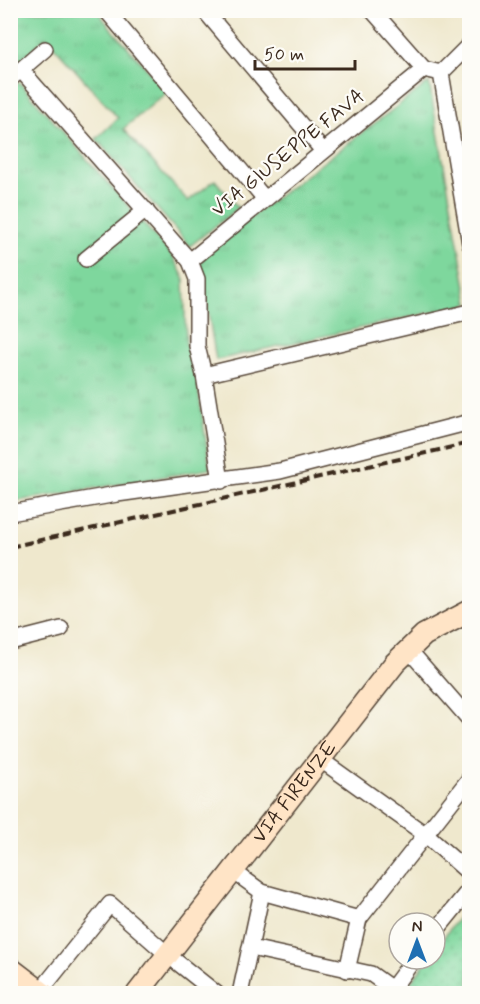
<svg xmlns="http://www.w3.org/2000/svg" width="480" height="1004" font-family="Mynerve,sans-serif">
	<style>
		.grass { fill: url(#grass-tufts); stroke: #5c805e; stroke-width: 1.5 }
		.park { fill: url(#park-dots); stroke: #5c805e; stroke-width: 1.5 }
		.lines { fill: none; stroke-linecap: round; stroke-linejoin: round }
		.street-casing { stroke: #564638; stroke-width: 18 }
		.secondary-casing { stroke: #564638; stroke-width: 24 }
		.street { stroke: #fff; stroke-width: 15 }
		.secondary { stroke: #ffe4c6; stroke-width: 21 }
		.rail { stroke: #3b2a1e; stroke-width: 4; stroke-dasharray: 9 4.5; stroke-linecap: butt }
		.labels { text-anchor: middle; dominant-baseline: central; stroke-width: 4.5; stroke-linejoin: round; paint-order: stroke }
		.street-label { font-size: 20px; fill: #3b2a1e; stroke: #fdfcf7 }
	</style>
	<defs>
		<pattern id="grass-tufts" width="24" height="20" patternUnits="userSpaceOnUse" patternTransform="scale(1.5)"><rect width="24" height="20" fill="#7ed79d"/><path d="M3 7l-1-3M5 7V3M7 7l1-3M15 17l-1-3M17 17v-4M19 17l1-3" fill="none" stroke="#6eb987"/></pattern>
		<pattern id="park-dots" width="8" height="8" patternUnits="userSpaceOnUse" patternTransform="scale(1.5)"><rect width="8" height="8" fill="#7ed79d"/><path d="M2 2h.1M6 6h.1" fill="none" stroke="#6eb987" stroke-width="1.8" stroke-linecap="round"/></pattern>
	</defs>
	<rect width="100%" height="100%" fill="#fdfcf7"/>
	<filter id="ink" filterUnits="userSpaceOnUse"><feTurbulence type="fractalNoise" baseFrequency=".0167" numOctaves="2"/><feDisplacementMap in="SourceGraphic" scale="12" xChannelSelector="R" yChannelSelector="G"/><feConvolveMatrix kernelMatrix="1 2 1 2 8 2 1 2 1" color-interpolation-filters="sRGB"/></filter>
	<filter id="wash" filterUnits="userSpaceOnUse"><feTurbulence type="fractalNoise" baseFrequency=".008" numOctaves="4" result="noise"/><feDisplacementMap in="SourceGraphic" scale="24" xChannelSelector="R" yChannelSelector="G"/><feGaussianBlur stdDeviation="1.35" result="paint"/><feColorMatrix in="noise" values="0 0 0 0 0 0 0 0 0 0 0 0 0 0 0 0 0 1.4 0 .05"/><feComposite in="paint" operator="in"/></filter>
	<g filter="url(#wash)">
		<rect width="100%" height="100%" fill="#efe8cd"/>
		<!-- grass -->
		<g class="grass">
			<polygon points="11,11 99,11 104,20 167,92 123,129 188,201 215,180 238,208 190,246 96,139 118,118 46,37 11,68"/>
			<polygon points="19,82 173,257 184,278 186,344 197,381 210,469 11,502 10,89"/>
			<polygon points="429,82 469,304 216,360 200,262 218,242"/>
		</g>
		<!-- park -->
		<polygon class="park" points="458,918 469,927 469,993 403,993 428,959 435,959 435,949"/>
	</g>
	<g filter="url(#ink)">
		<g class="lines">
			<defs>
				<g id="street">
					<polyline points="106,10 265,199"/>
					<polyline points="204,10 323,151"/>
					<polyline points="372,10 424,69"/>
					<polyline points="21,70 190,261 197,279 197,346 204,375 221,481"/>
					<polyline points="441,73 470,244"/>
					<polyline points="10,79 45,49"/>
					<polyline points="86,259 146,210"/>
					<polyline points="190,261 424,69 441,73 470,44"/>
					<polyline points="204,375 470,312"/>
					<polyline points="10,513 117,494 280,471 470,422"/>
					<polyline points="10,642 61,629"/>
					<polyline points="408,649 470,720"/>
					<polyline points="321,760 426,835 470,874"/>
					<polyline points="233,871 262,892 359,919"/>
					<polyline points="435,932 470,889"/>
					<polyline points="251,948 371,974 392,989"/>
					<polyline points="347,970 359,919 470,778"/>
					<polyline points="38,994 110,904 168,955 217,994"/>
					<polyline points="240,994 262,892"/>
					<polyline points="388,994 414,959"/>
				</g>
				<g id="secondary">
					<polyline points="10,968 44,994"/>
					<path id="s1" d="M137 994 395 663 424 635 470 611"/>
				</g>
			</defs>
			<!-- street casing -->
			<use href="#street" class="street-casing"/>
			<!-- secondary casing -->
			<use href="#secondary" class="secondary-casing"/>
			<!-- street -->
			<use href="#street" class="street"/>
			<!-- secondary -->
			<use href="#secondary" class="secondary"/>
			<!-- rail -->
			<polyline class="rail" points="10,547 470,443"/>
		</g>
	</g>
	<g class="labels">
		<!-- street labels -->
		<g class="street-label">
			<text transform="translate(288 153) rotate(-39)">VIA GIUSEPPE FAVA</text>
			<text stroke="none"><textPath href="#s1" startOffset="256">VIA FIRENZE</textPath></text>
		</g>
	</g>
	<!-- margin -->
	<rect width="480" height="1004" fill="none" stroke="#fdfcf7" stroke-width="36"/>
	<!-- north arrow -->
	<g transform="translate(417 941)"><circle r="28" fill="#fdfcf7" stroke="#afa8a0" stroke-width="1.5"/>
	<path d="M0-4.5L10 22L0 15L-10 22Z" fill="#1f6fb2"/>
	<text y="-9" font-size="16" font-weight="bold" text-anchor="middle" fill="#3b2a1e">N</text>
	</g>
	<!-- scale -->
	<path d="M255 60v9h100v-9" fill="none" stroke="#3b2a1e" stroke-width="3"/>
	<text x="264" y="60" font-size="18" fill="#3b2a1e" stroke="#fdfcf7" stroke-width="4.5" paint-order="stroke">50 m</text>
</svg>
